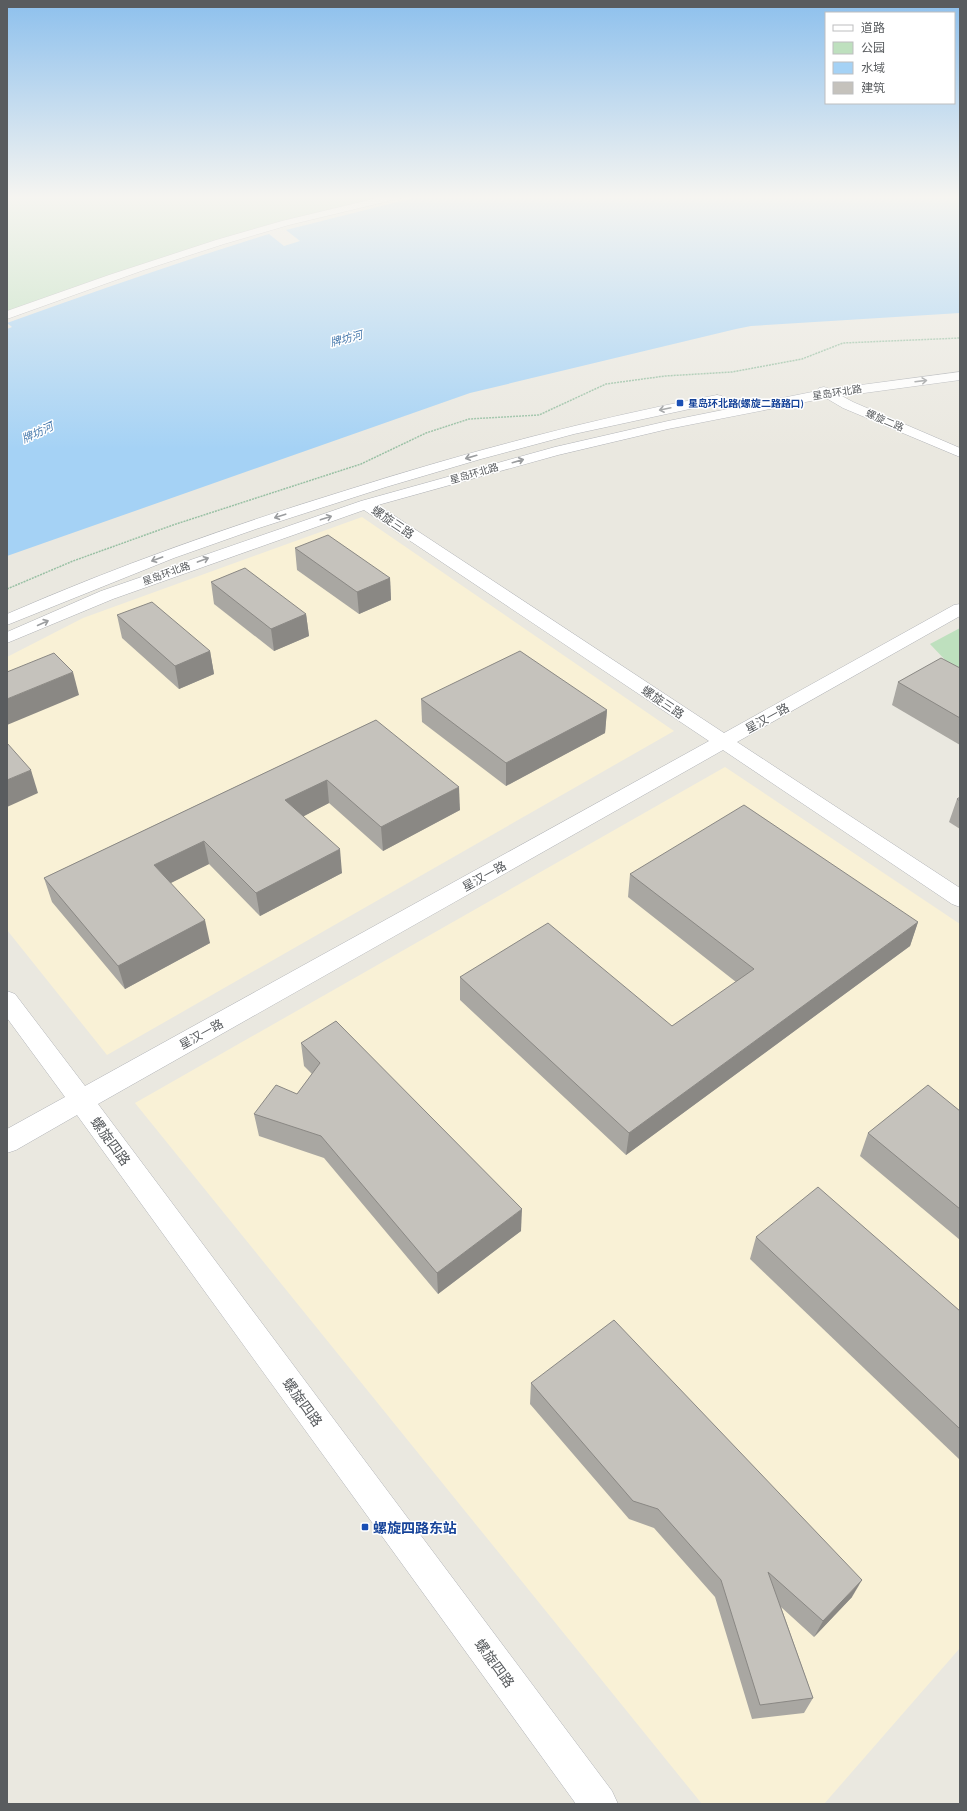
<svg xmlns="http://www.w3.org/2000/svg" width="967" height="1811" font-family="Lato,'Noto Sans SC',sans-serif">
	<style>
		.commercial { fill: #f9f1d6 }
		.green { fill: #bee0be }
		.water { fill: #a5d2f5 }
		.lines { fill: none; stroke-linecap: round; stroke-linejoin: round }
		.street-casing { stroke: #b1b2b6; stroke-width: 1 }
		.secondary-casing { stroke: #b0b2b6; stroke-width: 1 }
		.path { stroke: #99c0a4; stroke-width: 1.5; stroke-dasharray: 2 1; stroke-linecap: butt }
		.street { fill: #fff; fill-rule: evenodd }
		.secondary { fill: #fff; fill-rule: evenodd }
		.wall { fill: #a9a7a2 }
		.shaded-wall { fill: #8a8884 }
		.building { fill: #c5c2bc; stroke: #8a8884 }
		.oneway { stroke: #9b9d9f }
		.transit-dot { fill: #1a4fb4; stroke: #fff; stroke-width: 1.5 }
		.labels { text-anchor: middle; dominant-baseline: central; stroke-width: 3; stroke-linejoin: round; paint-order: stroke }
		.far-street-label { font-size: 10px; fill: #595c5f; stroke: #fff }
		.far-transit-label { font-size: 10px; font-weight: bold; fill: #164399; stroke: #fff; text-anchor: start }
		.far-water-label { font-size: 11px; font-style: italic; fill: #487aad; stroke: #fff }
		.street-label { font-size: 12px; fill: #595c5f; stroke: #fff }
		.near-street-label { font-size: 14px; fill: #595c5f; stroke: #fff }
		.near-transit-label { font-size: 14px; font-weight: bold; fill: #164399; stroke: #fff; text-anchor: start }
	</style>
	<rect width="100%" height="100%" fill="#eae8e0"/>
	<!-- commercial -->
	<g class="commercial">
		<polygon points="362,517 674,731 107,1055 7,930 7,657 83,618"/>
		<polygon points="725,767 960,924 960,1648 824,1804 702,1804 135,1103"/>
	</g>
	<!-- green -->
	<g class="green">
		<polygon points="7,196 389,196 287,221 7,312"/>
		<polygon points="960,628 960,670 949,664 930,644"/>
	</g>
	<!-- water -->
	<path class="water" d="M421 196H960V313L751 326 736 329 470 393 7 556V329L12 327 7 323C94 292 181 261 269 234L284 246 300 241 286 230Z"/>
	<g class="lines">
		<defs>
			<polygon id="street" points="386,196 402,196 401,198 289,225 224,244 144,270 7,319 7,311 109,275 216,240 282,221"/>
			<g id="secondary">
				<polygon points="960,372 960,380 842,396 853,402 960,448 960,457 843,408 826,398 668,429 558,455 378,505 724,733 954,605 960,604 960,616 737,742 960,888 960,907 952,904 723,750 98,1104 612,1791 618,1804 576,1804 77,1115 16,1150 7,1153 7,1129 65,1097 7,1018 7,991 15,994 85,1086 709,741 364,510 113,599 7,643 7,632 101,591 361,501 555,447 668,421 817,391 819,388 824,387 830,389"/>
				<path d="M717 395 722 396 724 399 722 402 574 434 481 459 386 487 256 529 174 558 7 625V614C117 566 230 526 344 491 467 452 591 419 717 395Z"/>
			</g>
		</defs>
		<!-- street casing -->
		<use href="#street" class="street-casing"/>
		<!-- secondary casing -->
		<use href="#secondary" class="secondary-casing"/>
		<!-- path -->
		<polyline class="path" points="7,589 73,561 173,525 361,464 426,433 469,419 539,415 606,384 665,376 732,372 802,359 843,343 960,338"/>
		<!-- street -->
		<use href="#street" class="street"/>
		<!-- secondary -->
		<use href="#secondary" class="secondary"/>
	</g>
	<!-- wall -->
	<g class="wall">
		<polygon points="295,548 390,578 391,600 359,614 297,570"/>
		<polygon points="211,582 306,614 309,636 274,651 214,604"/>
		<polygon points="117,615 210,651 214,674 179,689 122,638"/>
		<polygon points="960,668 960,745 892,705 898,682"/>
		<polygon points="421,699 607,710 605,733 506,786 422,722"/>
		<polygon points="376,720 460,810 383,851 329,803 303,816 342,873 260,916 209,864 170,883 210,943 125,989 52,902 44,878"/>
		<polygon points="960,797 960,829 949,822 957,799"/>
		<polygon points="630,874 918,922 910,946 626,1155 460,1000 460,977 672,1026 736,982 628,897"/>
		<polygon points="301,1043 521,1231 438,1294 324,1158 259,1136 254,1114 297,1094 312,1074 304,1066"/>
		<polygon points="960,1111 960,1240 860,1156 868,1133"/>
		<polygon points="756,1237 960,1311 960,1460 750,1259"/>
		<polygon points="531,1383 852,1597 814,1637 781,1607 813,1698 804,1713 752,1719 715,1597 654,1528 629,1519 530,1404"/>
	</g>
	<!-- shaded-wall -->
	<g class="shaded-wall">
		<polygon points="390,578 391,600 359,614 357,592"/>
		<polygon points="306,614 309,636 274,651 271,629"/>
		<polygon points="210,651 214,674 179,689 175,666"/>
		<polygon points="73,672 79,695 7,725 7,699"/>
		<polygon points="607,710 605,733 506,786 506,763"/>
		<polygon points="31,770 38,793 7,807 7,780"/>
		<polygon points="327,780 329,803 289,824 285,800"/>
		<polygon points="459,787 460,810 383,851 381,827"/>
		<polygon points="204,841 209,864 159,889 154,865"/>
		<polygon points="340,849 342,873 260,916 256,893"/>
		<polygon points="205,920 210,943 125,989 118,966"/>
		<polygon points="918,922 910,946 626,1155 629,1133"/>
		<polygon points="522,1209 521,1231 438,1294 437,1273"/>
		<polygon points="862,1580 852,1597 814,1637 823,1621"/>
	</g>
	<!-- building -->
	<g class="building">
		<polygon points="328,535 390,578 357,592 295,548"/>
		<polygon points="245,568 306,614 271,629 211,582"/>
		<polygon points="152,602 210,651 175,666 117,615"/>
		<polygon points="520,651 607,710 506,763 421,699"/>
		<polygon points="54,653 73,672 7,699 7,672"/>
		<polygon points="941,658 960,668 960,718 898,682"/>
		<polygon points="376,720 459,787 381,827 327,780 285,800 340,849 256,893 204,841 154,865 205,920 118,966 44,878"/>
		<polygon points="7,743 31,770 7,780"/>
		<polygon points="960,797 960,801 957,799"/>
		<polygon points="744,805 918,922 629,1133 460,977 548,923 672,1026 754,969 630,874"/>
		<polygon points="336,1021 522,1209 437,1273 321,1136 254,1114 276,1085 297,1094 320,1063 301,1043"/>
		<polygon points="928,1085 960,1111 960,1209 868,1133"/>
		<polygon points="818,1187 960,1311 960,1429 756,1237"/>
		<polygon points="614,1320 862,1580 823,1621 768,1572 813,1698 760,1705 721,1580 658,1509 633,1501 531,1383"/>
	</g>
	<!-- one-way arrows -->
	<defs><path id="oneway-shaft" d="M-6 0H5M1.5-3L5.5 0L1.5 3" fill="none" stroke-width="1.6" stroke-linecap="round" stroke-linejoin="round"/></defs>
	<g class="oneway">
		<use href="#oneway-shaft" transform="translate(921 381) rotate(-7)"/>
		<use href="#oneway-shaft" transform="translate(665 409) rotate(168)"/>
		<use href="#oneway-shaft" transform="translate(471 457) rotate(164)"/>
		<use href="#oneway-shaft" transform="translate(518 461) rotate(-16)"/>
		<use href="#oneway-shaft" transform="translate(280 516) rotate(162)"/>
		<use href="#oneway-shaft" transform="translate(326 518) rotate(-18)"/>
		<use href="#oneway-shaft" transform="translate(157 559) rotate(160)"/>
		<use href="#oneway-shaft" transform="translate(203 560) rotate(-20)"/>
		<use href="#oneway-shaft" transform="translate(43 623) rotate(-24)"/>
	</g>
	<!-- sky -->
	<linearGradient id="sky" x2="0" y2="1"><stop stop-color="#8dc0ed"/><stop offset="0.44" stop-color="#f6f5f1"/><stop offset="1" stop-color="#f6f5f1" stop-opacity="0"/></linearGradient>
	<rect width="967" height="449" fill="url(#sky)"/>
	<!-- markers -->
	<g class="transit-dot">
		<rect x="676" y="399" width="8" height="8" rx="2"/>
		<rect x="361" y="1523" width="8" height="8" rx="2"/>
	</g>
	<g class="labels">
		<!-- far-street labels -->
		<g class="far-street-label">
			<text transform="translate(837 392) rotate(-9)">星岛环北路</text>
			<text transform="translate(885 420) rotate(23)">螺旋二路</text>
			<text transform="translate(474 473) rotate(-16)">星岛环北路</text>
			<text transform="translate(166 573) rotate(-20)">星岛环北路</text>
		</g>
		<!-- far-transit labels -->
		<g class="far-transit-label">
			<text x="688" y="403">星岛环北路(螺旋二路路口)</text>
		</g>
		<!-- far-water labels -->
		<g class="far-water-label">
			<text transform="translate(346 338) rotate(-15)">牌坊河</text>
			<text transform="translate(37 432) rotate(-25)">牌坊河</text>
		</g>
		<!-- street labels -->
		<g class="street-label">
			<text transform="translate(393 522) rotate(34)">螺旋三路</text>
			<text transform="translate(663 702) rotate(34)">螺旋三路</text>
			<text transform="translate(767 718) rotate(-29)">星汉一路</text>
			<text transform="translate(484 876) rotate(-29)">星汉一路</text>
			<text transform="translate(201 1034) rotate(-29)">星汉一路</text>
		</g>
		<!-- near-street labels -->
		<g class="near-street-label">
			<text transform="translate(111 1141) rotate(54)">螺旋四路</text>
			<text transform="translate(303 1402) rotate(54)">螺旋四路</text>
			<text transform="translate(495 1663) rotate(54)">螺旋四路</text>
		</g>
		<!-- near-transit labels -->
		<g class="near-transit-label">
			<text x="373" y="1527">螺旋四路东站</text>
		</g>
	</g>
	<!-- border -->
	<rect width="967" height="1811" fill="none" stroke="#595c5f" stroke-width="16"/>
	<!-- legend -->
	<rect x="825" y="12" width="130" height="92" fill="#ffffff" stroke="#bdbebf"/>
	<rect x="833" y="25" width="20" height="6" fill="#ffffff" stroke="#bdbebf"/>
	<text x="861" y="32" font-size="12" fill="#595c5f">道路</text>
	<rect x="833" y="42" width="20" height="12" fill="#bee0be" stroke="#bdbebf"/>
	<text x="861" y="52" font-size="12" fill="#595c5f">公园</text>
	<rect x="833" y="62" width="20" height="12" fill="#a5d2f5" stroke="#bdbebf"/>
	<text x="861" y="72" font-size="12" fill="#595c5f">水域</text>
	<rect x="833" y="82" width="20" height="12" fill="#c5c2bc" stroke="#bdbebf"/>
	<text x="861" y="92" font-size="12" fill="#595c5f">建筑</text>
</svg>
